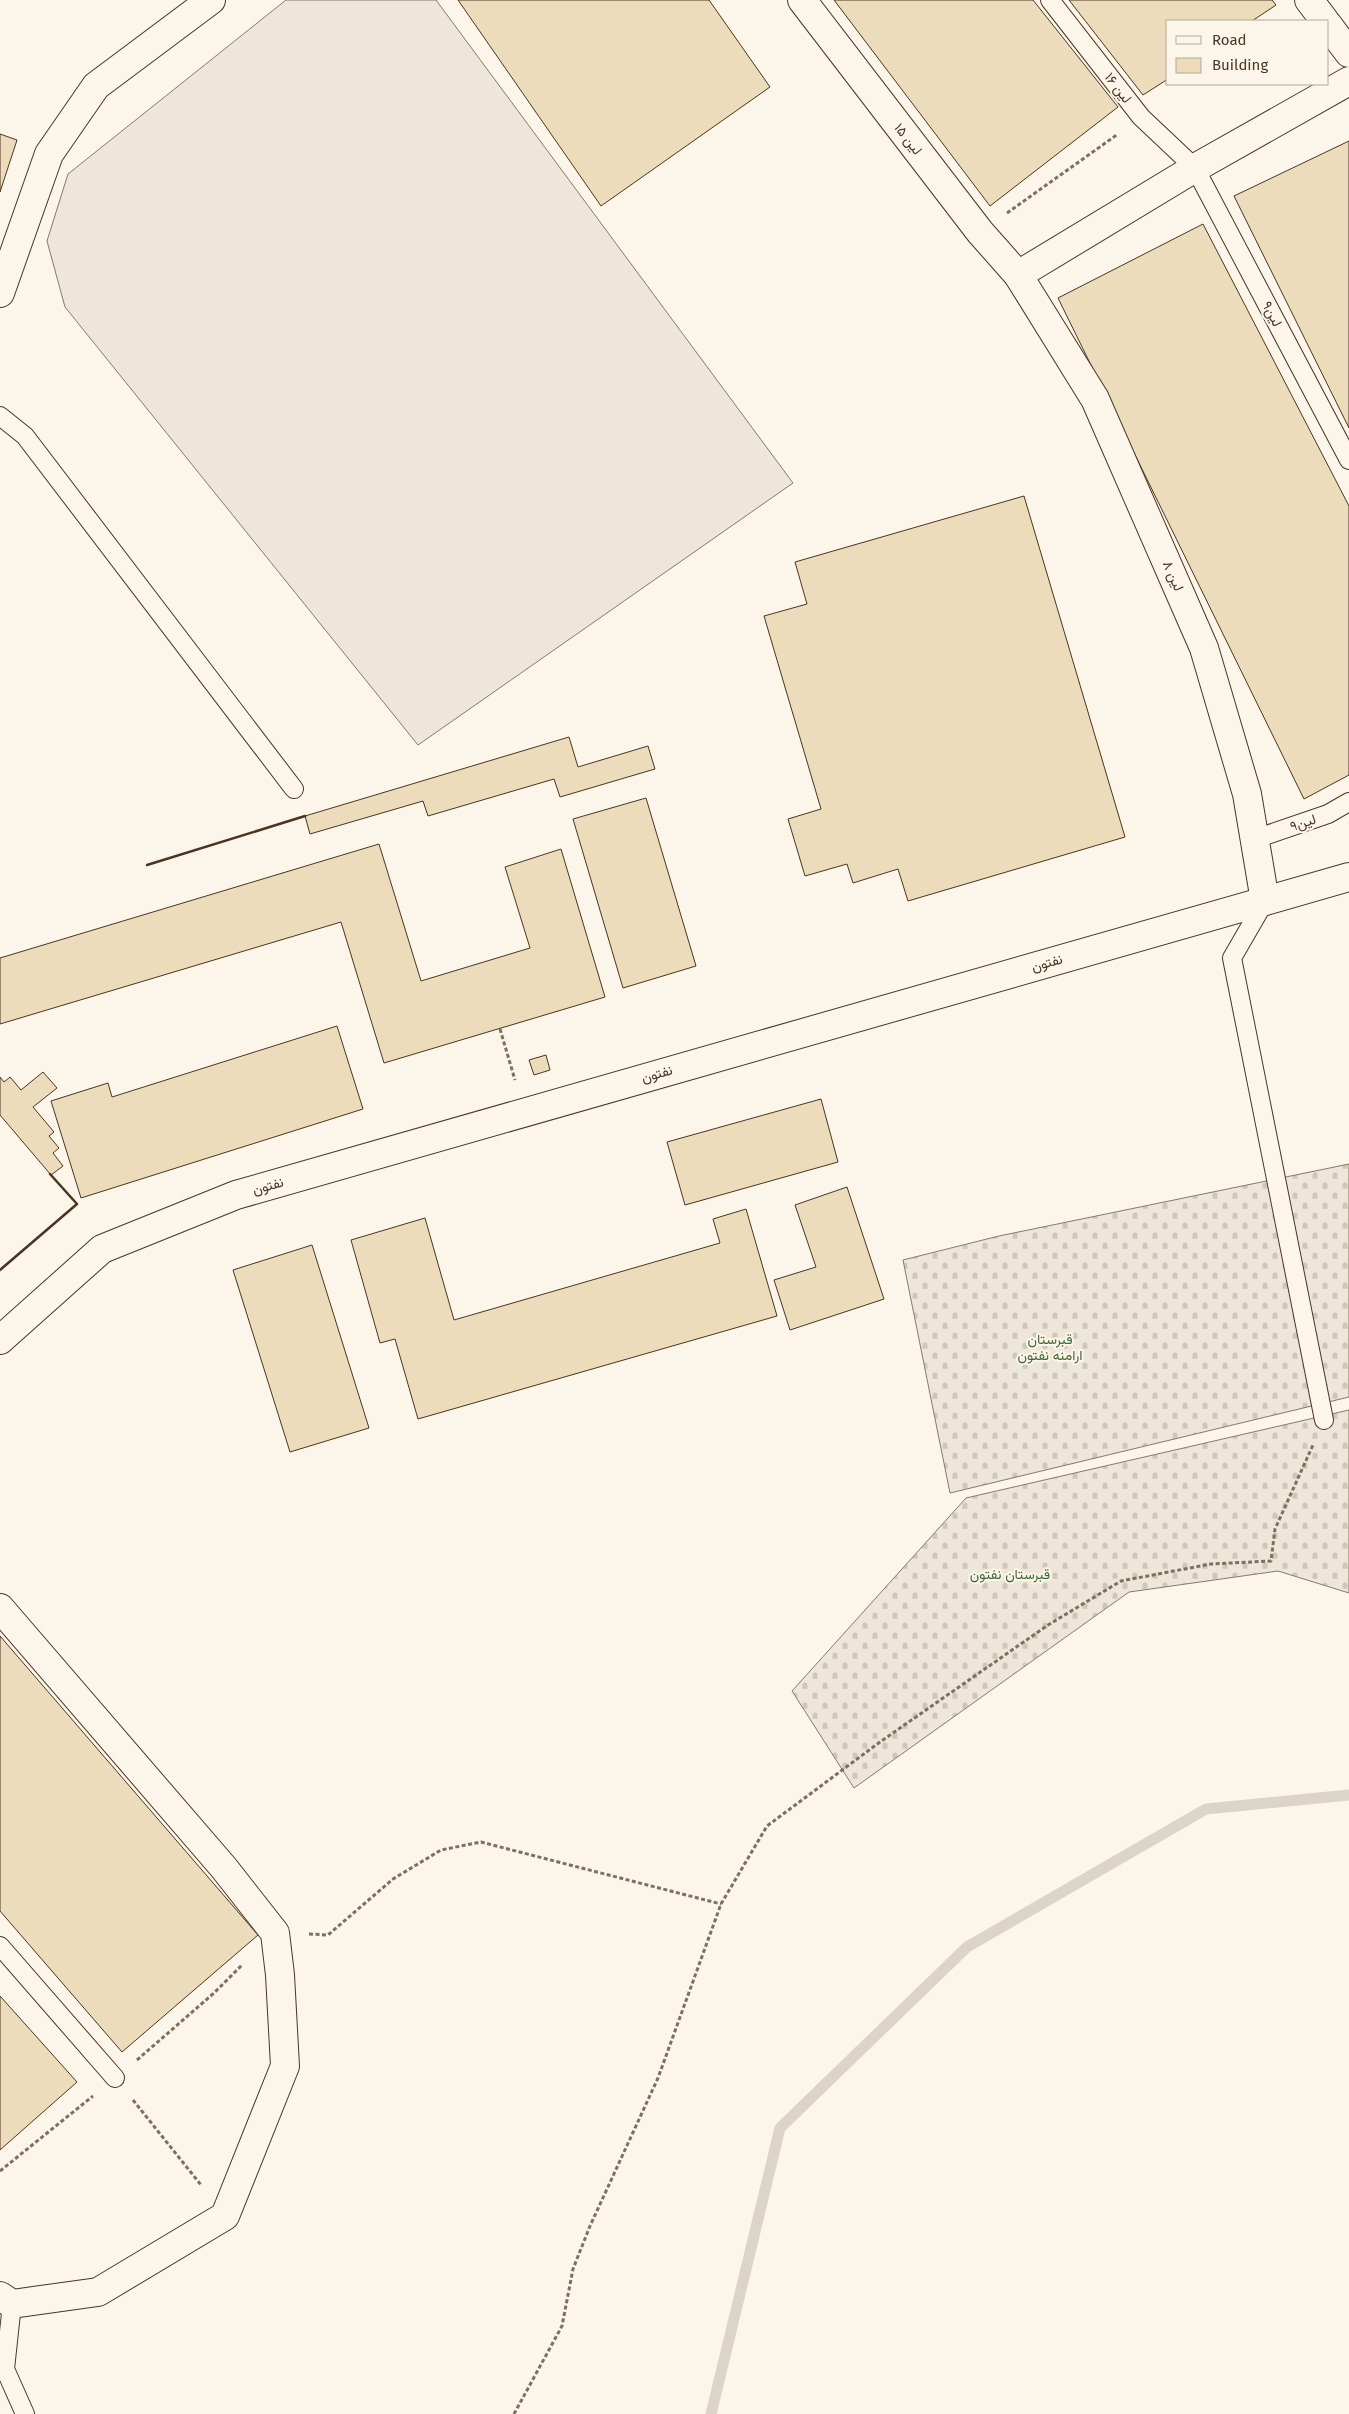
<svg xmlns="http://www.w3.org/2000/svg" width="1349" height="2414" font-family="'Fira Sans',Vazirmatn,sans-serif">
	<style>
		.cemetery { fill: url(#cemetery-stones); stroke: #887966 }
		.garden { fill: #ede6d9; stroke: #887966 }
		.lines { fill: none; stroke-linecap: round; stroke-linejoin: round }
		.stream { stroke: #dcd4c6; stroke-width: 11 }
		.building { fill: #ecdcbc; stroke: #4a3520 }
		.service-casing { stroke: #4a3520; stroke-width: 20 }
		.minor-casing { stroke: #4a3520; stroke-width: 30 }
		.path { stroke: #7f6f5c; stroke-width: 3; stroke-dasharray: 4 2.5; stroke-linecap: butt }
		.service { stroke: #fbf6e9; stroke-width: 18 }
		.minor { stroke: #fbf6e9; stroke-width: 28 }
		.wall { stroke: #4a3520; stroke-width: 2.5 }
		.labels { text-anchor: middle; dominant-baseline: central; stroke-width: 4; stroke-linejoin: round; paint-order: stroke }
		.street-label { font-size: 14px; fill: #4a3520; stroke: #fbf6e9 }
		.park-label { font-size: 14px; fill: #436837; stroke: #fbf6e9 }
	</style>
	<defs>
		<pattern id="cemetery-stones" width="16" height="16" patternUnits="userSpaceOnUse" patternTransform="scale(1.25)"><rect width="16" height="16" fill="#ede6d9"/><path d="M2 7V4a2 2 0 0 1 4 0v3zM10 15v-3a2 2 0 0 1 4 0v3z" fill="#cdc6ba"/></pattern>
	</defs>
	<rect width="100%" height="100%" fill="#fbf6e9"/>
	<!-- cemetery -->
	<g class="cemetery">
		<polygon points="1349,1164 1349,1397 950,1493 903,1260 999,1236"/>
		<polygon points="1349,1410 1349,1593 1278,1571 1129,1592 854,1788 792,1691 966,1498"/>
	</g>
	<!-- garden -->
	<polygon class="garden" points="286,0 436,0 793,483 418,745 65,307 47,241 68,174"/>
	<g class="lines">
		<!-- stream -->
		<polyline class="stream" points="711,2414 780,2128 967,1947 1206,1809 1349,1795"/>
	</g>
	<!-- building -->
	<g class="building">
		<polygon points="458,0 709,0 770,87 601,206"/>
		<polygon points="834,0 1033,0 1118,107 990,206"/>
		<polygon points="1069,0 1272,0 1276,5 1252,21 1168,21 1168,79 1143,95"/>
		<polygon points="0,134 17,140 0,192"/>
		<polygon points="1349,141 1349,428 1234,196"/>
		<polygon points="1203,224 1349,506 1349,775 1304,799 1058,298"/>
		<polygon points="1024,496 1125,837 908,901 898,869 853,883 847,864 805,876 788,819 821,809 764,616 807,604 795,562"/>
		<polygon points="569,737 578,767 648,746 655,769 560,797 554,779 428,816 423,801 310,834 305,816"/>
		<polygon points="646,798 696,966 623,988 573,819"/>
		<polygon points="379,844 421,981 530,948 505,867 561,849 605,997 384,1063 341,922 0,1024 0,958"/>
		<polygon points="337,1026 363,1109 81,1198 51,1101 108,1083 112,1097"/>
		<polygon points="546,1055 550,1070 534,1075 529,1060"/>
		<polygon points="43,1072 57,1088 33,1107 54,1132 49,1136 59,1148 53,1153 63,1166 51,1175 0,1115 0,1077 4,1082 10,1077 21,1090"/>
		<polygon points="821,1099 838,1162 685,1205 667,1142"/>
		<polygon points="847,1187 884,1299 790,1330 774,1280 816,1267 795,1205"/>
		<polygon points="746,1209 777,1316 418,1419 395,1339 380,1343 351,1240 425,1218 454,1320 720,1243 713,1219"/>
		<polygon points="312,1245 369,1428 290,1452 233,1270"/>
		<polygon points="0,1636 258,1935 122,2052 0,1911"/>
		<polygon points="0,1996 77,2082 0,2150"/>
	</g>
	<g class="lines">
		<defs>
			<g id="service">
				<polyline points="1050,0 1141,117 1195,168 1349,460"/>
				<polyline points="0,416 25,436 294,789"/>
				<polyline points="1255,839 1328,814 1349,802"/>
				<polyline points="1265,901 1232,958 1324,1420"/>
				<polyline points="0,1946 115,2078"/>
				<polyline points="12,2304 5,2369 25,2414"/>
			</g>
			<g id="minor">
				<polyline points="802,0 980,232 1018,275 1095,399 1204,648 1247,794 1265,901"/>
				<polyline points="1309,0 1325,21"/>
				<polyline points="1328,25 1349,53"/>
				<polyline points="1018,275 1195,168 1349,81"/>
				<polyline points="0,293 49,154 96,86 211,0"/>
				<polyline points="0,1340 102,1249 236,1195 1349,877"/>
				<polyline points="0,1608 224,1868 275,1933 280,1975 285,2066 225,2216 98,2292 12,2304 0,2296"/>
			</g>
		</defs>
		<!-- service casing -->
		<use href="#service" class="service-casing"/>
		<!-- minor casing -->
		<use href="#minor" class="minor-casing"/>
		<!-- path -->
		<g class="path">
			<polyline points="1007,213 1118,134"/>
			<polyline points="500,1029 515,1080"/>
			<polyline points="309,1934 328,1935 393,1879 441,1850 481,1842 721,1904"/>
			<polyline points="137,2060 214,1993 243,1964"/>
			<polyline points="133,2100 201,2185"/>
			<polyline points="0,2171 93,2096"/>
			<polyline points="514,2414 562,2326 573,2269 590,2226 658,2078 721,1904 767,1826 880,1742 1048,1625 1121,1581 1211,1564 1271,1561 1275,1529 1313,1445"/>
		</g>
		<!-- service -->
		<use href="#service" class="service"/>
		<!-- minor -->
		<use href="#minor" class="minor"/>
		<!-- wall -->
		<g class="wall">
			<polyline points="147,865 305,816"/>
			<polyline points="0,1270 77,1204 50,1174"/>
		</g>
	</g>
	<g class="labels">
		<!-- street labels -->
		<g class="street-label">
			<text transform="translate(1118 88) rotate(52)">لین ۱۶</text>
			<text transform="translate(908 139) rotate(52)">لین ۱۵</text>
			<text transform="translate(1272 314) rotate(62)">لین۹</text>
			<text transform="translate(1173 576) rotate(66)">لین ۸</text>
			<text transform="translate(1303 823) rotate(-19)">لین۹</text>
			<text transform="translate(1047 963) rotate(-16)">نفتون</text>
			<text transform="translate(657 1074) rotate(-16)">نفتون</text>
			<text transform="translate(268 1186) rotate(-16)">نفتون</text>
		</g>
		<!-- park labels -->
		<g class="park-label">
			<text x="1050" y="1339">قبرستان<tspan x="1050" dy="16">ارامنه نفتون</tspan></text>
			<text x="1010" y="1574">قبرستان نفتون</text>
		</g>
	</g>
	<!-- legend -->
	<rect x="1166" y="20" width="162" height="65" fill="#fbf6e9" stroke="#b4a999"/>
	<rect x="1176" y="36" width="25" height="8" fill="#fbf6e9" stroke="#b4a999"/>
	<text x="1212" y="45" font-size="15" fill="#4a3520">Road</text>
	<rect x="1176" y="58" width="25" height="15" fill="#ecdcbc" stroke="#b4a999"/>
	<text x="1212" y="70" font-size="15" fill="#4a3520">Building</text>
</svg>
